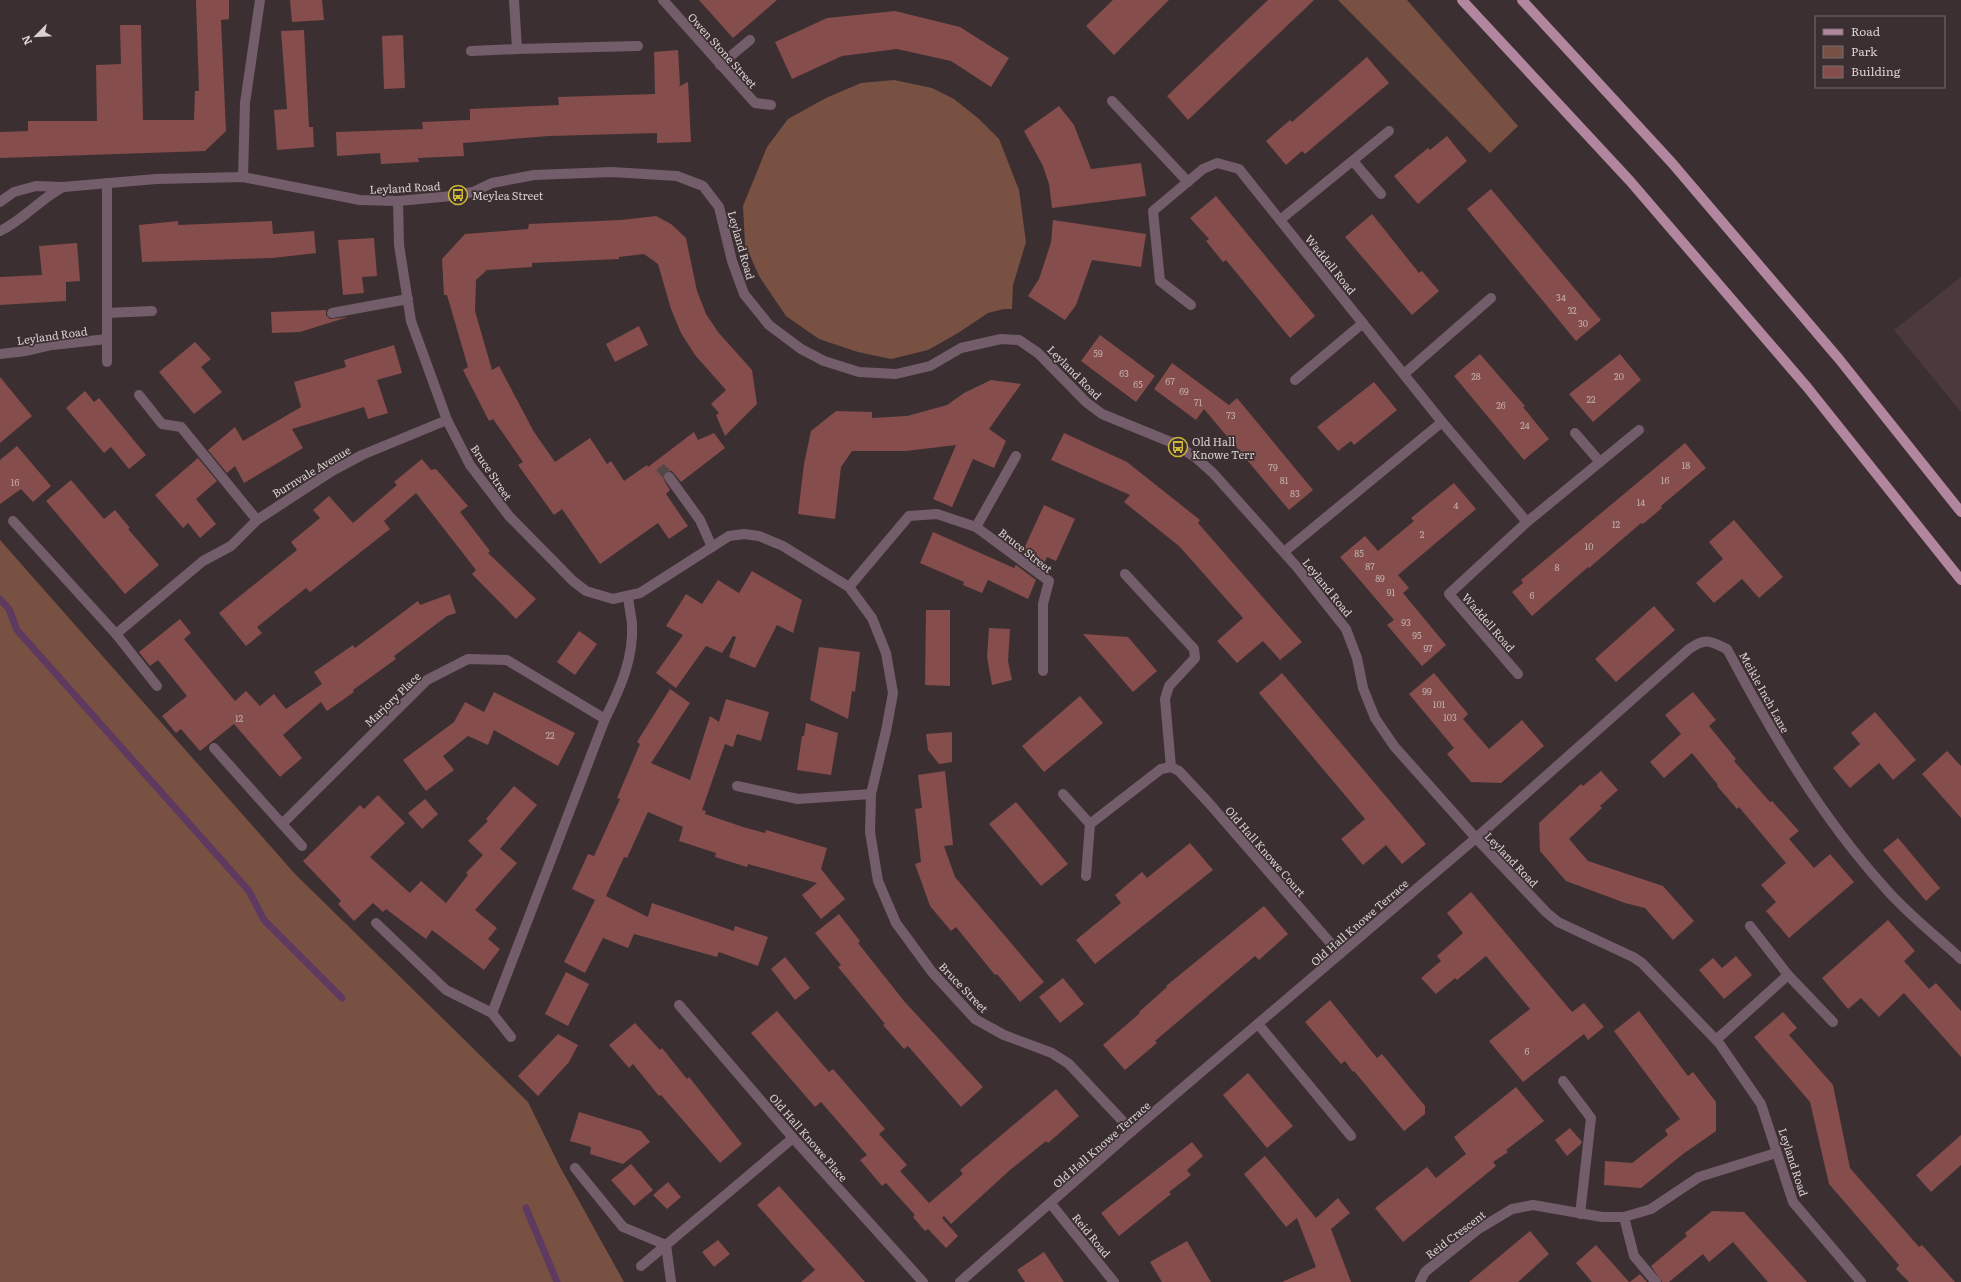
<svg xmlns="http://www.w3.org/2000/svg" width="1961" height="1282" font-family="Literata,serif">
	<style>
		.built { fill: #4c393d }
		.green { fill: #795143 }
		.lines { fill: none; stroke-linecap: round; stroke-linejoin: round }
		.stream { stroke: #5e3a60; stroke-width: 7 }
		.building { fill: #854d4b }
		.minor-tunnel { stroke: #53474a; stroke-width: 10; stroke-dasharray: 10 5; stroke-linecap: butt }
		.minor { stroke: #745d6a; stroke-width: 10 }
		.major { stroke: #b386a0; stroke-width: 10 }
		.labels { text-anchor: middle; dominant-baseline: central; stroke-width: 3.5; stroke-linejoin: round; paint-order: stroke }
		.number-label { font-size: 9px; fill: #c3afb0 }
		.street-label { font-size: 11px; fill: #d8d0d1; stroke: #3c2f32 }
		.poi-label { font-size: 11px; fill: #d8d0d1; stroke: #3c2f32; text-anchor: start }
	</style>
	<rect width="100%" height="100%" fill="#3c2f32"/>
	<!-- built -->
	<polygon class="built" points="1961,277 1961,412 1894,330"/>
	<!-- green -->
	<g class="green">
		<polygon points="1338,0 1407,0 1518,126 1490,153"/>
		<polygon points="894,80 932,88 954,99 979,119 999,139 1019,190 1026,242 1013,285 1012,309 1004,309 988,313 958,333 928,350 891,359 858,352 819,339 786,316 759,276 745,244 743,206 767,147 788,119 826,98 861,83"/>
		<polygon points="0,540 295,874 528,1102 559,1165 624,1282 0,1282"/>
	</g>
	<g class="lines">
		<!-- stream -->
		<g class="stream">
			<polyline points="0,599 9,609 17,630 249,891 264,920 342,998"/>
			<polyline points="526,1208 557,1282"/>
		</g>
	</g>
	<!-- building -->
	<g class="building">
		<polygon points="196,0 229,0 229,19 221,20 226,131 205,151 0,158 0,132 28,131 28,121 97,121 96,65 121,64 120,25 141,25 143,120 194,120 195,91 199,91"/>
		<polygon points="290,0 322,0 324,20 292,22"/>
		<polygon points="699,0 777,0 733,38"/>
		<polygon points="1113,0 1169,0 1114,55 1086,26"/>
		<polygon points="1268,0 1314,0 1188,120 1167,96"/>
		<polygon points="895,11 960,27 1009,58 991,87 951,61 897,49 842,56 792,79 775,42 827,18"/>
		<polygon points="304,30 309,127 313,127 314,147 277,150 274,110 287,109 281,31"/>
		<polygon points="403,35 405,88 384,89 382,36"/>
		<polygon points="678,50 680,85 678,87 688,82 691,142 657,143 657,133 549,136 463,143 464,156 418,158 419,162 381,164 380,153 337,156 336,132 423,129 422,122 470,120 470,109 559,105 558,97 655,94 654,52"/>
		<polygon points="1367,57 1389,83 1305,154 1302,151 1286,165 1266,141 1290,120 1292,122"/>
		<polygon points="1059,106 1074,125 1091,169 1141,163 1146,196 1052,208 1049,184 1043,166 1024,131"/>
		<polygon points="1447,136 1467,161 1418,204 1394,176 1428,148 1430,150"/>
		<polygon points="1491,189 1601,320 1576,341 1467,209"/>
		<polygon points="1216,196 1315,316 1290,338 1226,260 1223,262 1206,241 1209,239 1190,218"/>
		<polygon points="1372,214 1419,273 1422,271 1439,291 1412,315 1345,237"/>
		<polygon points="656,216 671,224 686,238 697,291 706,314 718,332 752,370 757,404 725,436 716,415 719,413 711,404 726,390 695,355 681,333 671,309 658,264 644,254 619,257 619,259 532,263 532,267 487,270 476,280 475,311 492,370 499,366 534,432 555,462 590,438 607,464 611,461 624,481 647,465 648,467 694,432 698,440 714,433 725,448 681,482 672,471 668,471 663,474 664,480 670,490 666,494 688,526 669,539 658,523 600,564 562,509 554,515 518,465 523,462 493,419 489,421 463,370 468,367 447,295 444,295 442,259 465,234 528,229 529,224 621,220"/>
		<polygon points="1053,220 1146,234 1141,267 1092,260 1076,305 1065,320 1028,296 1039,279 1045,261 1051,242"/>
		<polygon points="178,221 178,225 272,221 273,234 314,231 316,253 273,258 142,262 139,225"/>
		<polygon points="374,238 377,276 362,277 364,293 343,295 338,240"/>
		<polygon points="77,243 80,281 66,282 66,301 0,305 0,277 42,275 39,246"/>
		<polygon points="326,310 326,315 330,319 348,317 300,332 272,333 271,312"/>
		<polygon points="639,326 648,345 615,362 606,344"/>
		<polygon points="1100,335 1155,376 1136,402 1081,361"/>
		<polygon points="195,342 211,359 201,367 222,392 194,414 159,372"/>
		<polygon points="394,345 402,373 377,380 388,413 368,419 364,407 292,429 303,448 244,483 235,466 227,473 208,450 235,427 243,441 301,407 294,382 346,367 344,360"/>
		<polygon points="1480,354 1525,406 1523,407 1549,439 1524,460 1454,376"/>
		<polygon points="1620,354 1641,380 1593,422 1569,394"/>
		<polygon points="1172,363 1229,405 1237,398 1313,490 1289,510 1204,409 1196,420 1154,389"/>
		<polygon points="0,377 32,416 0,443"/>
		<polygon points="991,380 1021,384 989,429 1006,441 994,468 973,459 952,507 933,499 956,445 906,451 852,451 841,467 835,519 798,514 804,464 811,431 836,411 872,412 872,418 907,416 947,405 964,393"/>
		<polygon points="1374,382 1397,410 1354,445 1351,441 1338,451 1317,427"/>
		<polygon points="85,391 94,402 99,398 146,455 129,469 111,447 104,453 66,408"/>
		<polygon points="1064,433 1127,462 1200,520 1198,523 1302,642 1280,660 1263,641 1237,663 1217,641 1243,618 1179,546 1124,502 1130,495 1051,460"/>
		<polygon points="1685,443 1706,468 1661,506 1662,508 1643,524 1641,523 1589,568 1588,567 1532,616 1512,592 1523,583 1521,580"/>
		<polygon points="17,446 51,486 33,502 21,489 0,504 0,460"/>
		<polygon points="198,458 217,481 196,499 216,524 200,538 188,523 183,528 155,495"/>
		<polygon points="422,459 431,470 436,469 468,506 460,512 490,551 488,553 536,599 516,619 472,574 476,570 416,493 384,521 390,529 310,592 306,588 257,627 262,633 246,646 219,613 297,550 291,542 320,518 313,510 329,496 353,523 397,485 394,482"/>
		<polygon points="71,480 104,519 115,510 130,528 128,529 159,565 125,594 46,501"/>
		<polygon points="1454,483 1476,509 1398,575 1409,588 1403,593 1446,645 1422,666 1387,625 1394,620 1340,557 1365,536 1378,551 1414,521 1411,518"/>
		<polygon points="1044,505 1075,519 1056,561 1047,557 1042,568 1022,553"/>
		<polygon points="1734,520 1783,577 1759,598 1742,579 1714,603 1696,583 1723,559 1709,542"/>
		<polygon points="933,532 1014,568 1016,565 1036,580 1028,599 988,580 982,593 963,585 964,582 920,563"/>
		<polygon points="752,571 802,600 793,633 777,625 755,668 729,657 736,637 733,636 722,653 706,646 676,688 656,673 683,635 666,626 686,594 702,604 718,580 739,593"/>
		<polygon points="450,594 456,613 447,616 394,656 396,659 353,690 354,692 327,711 321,702 283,735 302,758 280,777 234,724 200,751 181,729 176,733 162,716 187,696 158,660 150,666 139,652 180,619 191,633 184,639 235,701 246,691 260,706 274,694 286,709 322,684 314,672 353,645 355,648 418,601 420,605"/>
		<polygon points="1654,606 1675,630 1616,682 1595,659"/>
		<polygon points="926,610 950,610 950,686 925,685"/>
		<polygon points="989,628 1010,629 1008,661 1012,680 992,685 987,657"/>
		<polygon points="579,631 597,644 575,675 557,662"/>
		<polygon points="1083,634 1128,637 1157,671 1133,692"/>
		<polygon points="819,647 860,652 855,692 852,691 848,719 810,700"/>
		<polygon points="1282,673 1426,844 1402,864 1386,845 1363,865 1341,839 1365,819 1259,693"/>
		<polygon points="1434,673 1468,714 1463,719 1489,749 1522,720 1544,746 1501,783 1471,782 1447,754 1454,748 1409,694"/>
		<polygon points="670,689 690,703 651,763 690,780 710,716 719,722 726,699 769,712 761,741 737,734 733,747 725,744 702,810 706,811 705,814 743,827 765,833 766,830 827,848 821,869 845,899 821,919 802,895 817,883 748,864 747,867 715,857 716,853 679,841 683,827 648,812 627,858 624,857 606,896 648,917 652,903 734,931 735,926 768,937 758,966 719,952 717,957 634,934 628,948 603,938 585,973 564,962 595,900 572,889 588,854 594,856 620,799 617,798 640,744 637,742"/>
		<polygon points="494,692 575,733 558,766 494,730 488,745 468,736 443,756 454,770 426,791 403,760 454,722 465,702 484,712"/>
		<polygon points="1693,692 1716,720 1709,726 1736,759 1734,761 1770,802 1772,801 1799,831 1789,839 1814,868 1830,854 1854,882 1789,938 1766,911 1776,902 1761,885 1786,863 1739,807 1737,809 1717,786 1718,785 1692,753 1664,778 1650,762 1681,734 1665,715"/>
		<polygon points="1080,696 1103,723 1044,772 1022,746"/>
		<polygon points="1875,712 1916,760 1893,780 1879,763 1850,788 1833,768 1860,744 1851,733"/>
		<polygon points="806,723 838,733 831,775 797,770 802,736 804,736"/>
		<polygon points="952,732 952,762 939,764 928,750 926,734"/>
		<polygon points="1947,751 1961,766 1961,818 1922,774"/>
		<polygon points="945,771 953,845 944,846 955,877 1044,982 1020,1002 997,974 995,975 956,927 951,931 930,906 915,864 921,862 915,809 922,808 918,775"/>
		<polygon points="1601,771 1618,790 1600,806 1602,808 1569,839 1588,861 1663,886 1694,921 1673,940 1645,908 1625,903 1566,881 1540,851 1539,823 1581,784 1583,786"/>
		<polygon points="514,786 537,805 500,849 517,863 475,910 497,928 488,939 500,949 484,970 432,930 426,939 386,909 383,912 373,903 354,921 338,904 341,901 303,861 360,805 364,809 378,795 405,823 370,857 410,893 421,881 446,903 468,875 466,873 483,855 468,841 488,821 486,819"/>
		<polygon points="425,799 438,814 422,829 408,813"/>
		<polygon points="1016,802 1068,864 1041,886 989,824"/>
		<polygon points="1898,838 1940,888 1926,901 1883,850"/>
		<polygon points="1190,843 1213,870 1095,964 1076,940 1121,903 1115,895 1142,872 1147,878"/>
		<polygon points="1471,892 1572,1012 1584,1003 1604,1027 1588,1040 1584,1034 1523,1082 1489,1041 1530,1009 1486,956 1457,980 1455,978 1436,994 1421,978 1441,961 1437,956 1463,933 1447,913"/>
		<polygon points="1264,906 1288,934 1259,960 1255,956 1155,1041 1157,1043 1125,1070 1103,1045 1140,1013 1139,1012 1167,987 1166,986"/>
		<polygon points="839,914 860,941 858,943 904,1001 983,1087 961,1107 908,1046 904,1049 883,1025 885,1024 838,967 841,965 815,933"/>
		<polygon points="1888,920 1915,951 1904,961 1929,989 1936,983 1961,1011 1961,1057 1904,993 1879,1017 1861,998 1848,1009 1822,978"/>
		<polygon points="1736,956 1752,975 1724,999 1699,970 1713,958 1722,968"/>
		<polygon points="785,957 810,988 795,1000 771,969"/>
		<polygon points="566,972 589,984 568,1026 545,1014"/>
		<polygon points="1063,978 1084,1004 1060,1023 1039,997"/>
		<polygon points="1330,1000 1377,1058 1382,1054 1425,1106 1425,1114 1404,1131 1354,1071 1353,1072 1345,1061 1341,1064 1305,1022"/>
		<polygon points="777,1011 829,1072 833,1069 885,1129 879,1134 907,1165 900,1171 929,1203 963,1174 960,1170 1056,1089 1079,1116 1048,1143 1046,1141 1010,1170 951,1224 944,1216 942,1218 958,1236 946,1248 928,1229 925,1231 913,1217 915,1215 886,1183 882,1186 860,1160 867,1155 821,1102 815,1107 751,1033"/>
		<polygon points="1639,1011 1688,1076 1693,1072 1716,1102 1716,1131 1683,1154 1641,1188 1604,1185 1605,1161 1632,1163 1668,1135 1665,1130 1680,1119 1614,1031"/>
		<polygon points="1783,1012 1797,1028 1789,1035 1833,1085 1850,1168 1919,1247 1922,1245 1955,1282 1909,1282 1896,1269 1899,1265 1829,1184 1810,1102 1754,1037"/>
		<polygon points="635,1023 660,1050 662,1048 687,1079 689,1077 742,1144 720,1163 661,1095 659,1096 633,1064 629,1068 609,1045"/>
		<polygon points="558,1034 578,1045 569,1062 538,1096 518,1076"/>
		<polygon points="1248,1073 1293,1126 1267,1148 1223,1095"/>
		<polygon points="1516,1087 1544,1121 1506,1150 1508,1152 1493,1162 1496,1166 1403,1242 1375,1208 1427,1167 1436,1178 1466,1154 1454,1137"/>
		<polygon points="579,1112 641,1131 650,1142 623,1164 590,1154 591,1147 570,1141"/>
		<polygon points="1570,1128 1582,1142 1581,1144 1567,1156 1555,1140"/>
		<polygon points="1961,1135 1961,1165 1931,1192 1916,1175"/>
		<polygon points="1192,1142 1203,1156 1187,1170 1191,1175 1169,1192 1171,1194 1119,1236 1101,1213"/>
		<polygon points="1265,1156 1316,1218 1338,1198 1350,1213 1331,1229 1351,1282 1282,1282 1316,1267 1297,1218 1286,1227 1244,1174"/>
		<polygon points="631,1164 653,1190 634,1206 611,1180"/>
		<polygon points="668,1182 681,1197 667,1209 653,1195"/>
		<polygon points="779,1186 842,1256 865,1282 801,1282 815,1270 757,1205"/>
		<polygon points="1712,1211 1744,1212 1807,1282 1768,1282 1733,1242 1709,1262 1703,1254 1669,1282 1662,1282 1651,1266 1687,1236 1685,1233"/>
		<polygon points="1530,1231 1549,1254 1518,1282 1469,1282"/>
		<polygon points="718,1240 730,1254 714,1267 702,1252"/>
		<polygon points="1187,1241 1211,1282 1162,1282 1150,1262"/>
		<polygon points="1596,1245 1629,1282 1592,1282 1576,1263"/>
		<polygon points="1044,1252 1064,1282 1025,1282 1017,1270"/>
		<polygon points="1640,1274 1647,1282 1630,1282"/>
	</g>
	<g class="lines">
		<!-- minor-tunnel -->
		<polyline class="minor-tunnel" points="660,467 669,477"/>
		<!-- minor -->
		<g class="minor">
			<polyline points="514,0 517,49 638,46"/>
			<polyline points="663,0 755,103 771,105"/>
			<polyline points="471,51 517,49"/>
			<polyline points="720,65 750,40"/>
			<polyline points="1112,101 1188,182"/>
			<polyline points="1353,161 1381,194"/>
			<polyline points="243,177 245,103 260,0"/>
			<polyline points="107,183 107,362"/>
			<polyline points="398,201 399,245 411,321 447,420 470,465 509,516 573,581 586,591 613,599 640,593 729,536 744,534 759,536 783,546 849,587 872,618 886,653 893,693 886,731 871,794 870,832 878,881 896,923 932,972 975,1019 1004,1035 1052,1053 1069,1064 1132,1131"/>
			<polyline points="0,202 14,192 36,186 63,187 156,179 243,177 360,200 398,201 452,196 473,192 492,183 534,175 612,172 677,176 703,186 719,207 732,261 744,294 769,325 801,349 824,361 859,372 896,374 930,366 961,348 1001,339 1019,340 1038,353 1086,402 1102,414 1173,443 1195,457 1213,473 1296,566 1346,629 1357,658 1363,688 1375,718 1394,746 1476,838 1546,912 1558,922 1633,957 1642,963 1719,1043 1761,1104 1793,1202 1861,1282"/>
			<polyline points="1280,220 1389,131"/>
			<path d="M0 231C23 220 40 199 63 187"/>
			<polyline points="1191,305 1160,281 1153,211 1203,169 1217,163 1239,169 1442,422"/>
			<polyline points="107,313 152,311"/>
			<polyline points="332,313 408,299"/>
			<polyline points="0,354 26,351 52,345 107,339"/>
			<polyline points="1404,374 1491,298"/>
			<polyline points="1295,380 1363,323"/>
			<polyline points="139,395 162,424 181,427 257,520"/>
			<polyline points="1575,433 1600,462"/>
			<polyline points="669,477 700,520 712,547"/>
			<polyline points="13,521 116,634 157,686"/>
			<polyline points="1527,522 1639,430"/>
			<polyline points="976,527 1016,456"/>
			<polyline points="1284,552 1442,422 1527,522 1449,594 1518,674"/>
			<polyline points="1125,574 1194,649 1195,658 1169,686 1165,699 1171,767 1179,771 1208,802 1340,954"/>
			<polyline points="849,587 909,516 937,514 976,527 1049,581 1043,604 1043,671"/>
			<polyline points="116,634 203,561 231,546 257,520 332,471 362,455 447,420"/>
			<path d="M605 719C620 689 634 658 632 624 631 615 629 606 628 596"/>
			<polyline points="214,748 282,824 427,680 468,659 507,660 605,719 492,1013"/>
			<polyline points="737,786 798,799 871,794"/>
			<polyline points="1063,794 1090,824"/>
			<polyline points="282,824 302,846"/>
			<polyline points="1086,876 1090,824 1161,769 1171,767"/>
			<polyline points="376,923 446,990 492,1013 511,1037"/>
			<polyline points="1750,926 1788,975 1833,1022"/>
			<polyline points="679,1005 793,1138 923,1282"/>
			<polyline points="1258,1024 1351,1136"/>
			<polyline points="1716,1040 1788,975"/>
			<polyline points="1563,1081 1591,1118 1580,1214"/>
			<polyline points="575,1168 623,1227 666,1245 671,1282"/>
			<polyline points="1051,1204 1114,1282"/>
			<polyline points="1624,1217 1634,1256 1656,1282"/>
			<polyline points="641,1266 793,1138"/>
			<path d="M960 1282 1132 1131 1476 838 1689 649C1706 637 1710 641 1727 649 1772 734 1821 817 1886 889 1908 914 1936 936 1961 959"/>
			<polyline points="1420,1282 1425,1272 1477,1230 1512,1209 1533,1205 1602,1217 1624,1217 1651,1209 1699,1177 1776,1153"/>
		</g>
		<!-- major -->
		<g class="major">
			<polyline points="1462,0 1630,181 1807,387 1961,580"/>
			<polyline points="1522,0 1672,163 1839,359 1961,512"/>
		</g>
	</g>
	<!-- icons -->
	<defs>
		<symbol id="bus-ring" viewBox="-11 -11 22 22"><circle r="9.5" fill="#3c2f32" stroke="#cfb837" stroke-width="1.5"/><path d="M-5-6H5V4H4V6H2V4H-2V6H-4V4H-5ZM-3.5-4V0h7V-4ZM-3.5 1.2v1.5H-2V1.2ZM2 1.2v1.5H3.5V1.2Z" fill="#cfb837"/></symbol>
	</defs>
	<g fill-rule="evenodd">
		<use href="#bus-ring" x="447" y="184" width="22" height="22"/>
		<use href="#bus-ring" x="1167" y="436" width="22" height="22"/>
	</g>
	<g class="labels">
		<!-- number labels -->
		<g class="number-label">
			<text x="1561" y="297">34</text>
			<text x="1572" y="310">32</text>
			<text x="1583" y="323">30</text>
			<text x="1098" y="353">59</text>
			<text x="1124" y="373">63</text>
			<text x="1476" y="376">28</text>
			<text x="1619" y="376">20</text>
			<text x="1170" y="381">67</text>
			<text x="1138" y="384">65</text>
			<text x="1184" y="391">69</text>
			<text x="1591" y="399">22</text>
			<text x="1198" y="402">71</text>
			<text x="1501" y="405">26</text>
			<text x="1231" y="415">73</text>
			<text x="1525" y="425">24</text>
			<text x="1686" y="465">18</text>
			<text x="1273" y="467">79</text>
			<text x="1284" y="480">81</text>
			<text x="1665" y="480">16</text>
			<text x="15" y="482">16</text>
			<text x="1295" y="493">83</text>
			<text x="1641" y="502">14</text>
			<text x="1456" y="505">4</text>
			<text x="1616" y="524">12</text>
			<text x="1422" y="534">2</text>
			<text x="1589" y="546">10</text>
			<text x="1359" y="553">85</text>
			<text x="1370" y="566">87</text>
			<text x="1557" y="567">8</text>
			<text x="1380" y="578">89</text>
			<text x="1391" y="592">91</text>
			<text x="1532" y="595">6</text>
			<text x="1406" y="622">93</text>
			<text x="1417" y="635">95</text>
			<text x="1428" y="648">97</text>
			<text x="1427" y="691">99</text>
			<text x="1439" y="704">101</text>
			<text x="1450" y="717">103</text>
			<text x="239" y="718">12</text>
			<text x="550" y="735">22</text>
			<text x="1527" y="1051">6</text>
		</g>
		<!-- street labels -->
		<g class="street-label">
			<text transform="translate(723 50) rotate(48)">Owen Stone Street</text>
			<text transform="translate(405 187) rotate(-3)">Leyland Road</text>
			<text transform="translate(742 245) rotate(74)">Leyland Road</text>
			<text transform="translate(1331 264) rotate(51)">Waddell Road</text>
			<text transform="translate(52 335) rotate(-8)">Leyland Road</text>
			<text transform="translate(1075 372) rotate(45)">Leyland Road</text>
			<text transform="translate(311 471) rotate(-31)">Burnvale Avenue</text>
			<text transform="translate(492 472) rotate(56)">Bruce Street</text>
			<text transform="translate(1026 550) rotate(38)">Bruce Street</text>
			<text transform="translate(1328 587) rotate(51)">Leyland Road</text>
			<text transform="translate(1489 622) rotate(49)">Waddell Road</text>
			<text transform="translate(1765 692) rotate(61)">Meikle Inch Lane</text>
			<text transform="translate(392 699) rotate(-44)">Marjory Place</text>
			<text transform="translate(1266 851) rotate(49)">Old Hall Knowe Court</text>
			<text transform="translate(1512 859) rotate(46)">Leyland Road</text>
			<text transform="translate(1359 922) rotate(-41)">Old Hall Knowe Terrace</text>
			<text transform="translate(964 987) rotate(46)">Bruce Street</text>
			<text transform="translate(809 1137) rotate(49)">Old Hall Knowe Place</text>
			<text transform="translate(1101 1144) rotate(-41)">Old Hall Knowe Terrace</text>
			<text transform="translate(1794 1162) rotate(72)">Leyland Road</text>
			<text transform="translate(1455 1234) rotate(-37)">Reid Crescent</text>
			<text transform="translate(1092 1235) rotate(51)">Reid Road</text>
		</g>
		<!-- poi labels -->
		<g class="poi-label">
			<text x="472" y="195">Meylea Street</text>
			<text x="1192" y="441">Old Hall<tspan x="1192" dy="13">Knowe Terr</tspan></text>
		</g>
	</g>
	<!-- legend -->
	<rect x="1815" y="16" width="130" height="72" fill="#3c2f32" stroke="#7a6f72"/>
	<rect x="1823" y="29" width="20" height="6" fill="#b386a0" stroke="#7a6f72"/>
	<text x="1851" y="36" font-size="12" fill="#d8d0d1">Road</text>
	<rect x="1823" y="46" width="20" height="12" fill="#795143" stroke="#7a6f72"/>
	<text x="1851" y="56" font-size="12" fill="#d8d0d1">Park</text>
	<rect x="1823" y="66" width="20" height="12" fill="#854d4b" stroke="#7a6f72"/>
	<text x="1851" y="76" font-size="12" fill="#d8d0d1">Building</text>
	<!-- north arrow -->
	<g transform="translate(36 36) rotate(246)" stroke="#3c2f32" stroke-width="3" paint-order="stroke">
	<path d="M0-3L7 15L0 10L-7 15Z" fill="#d8d0d1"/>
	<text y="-6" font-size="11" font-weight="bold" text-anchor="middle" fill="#d8d0d1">N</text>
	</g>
</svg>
